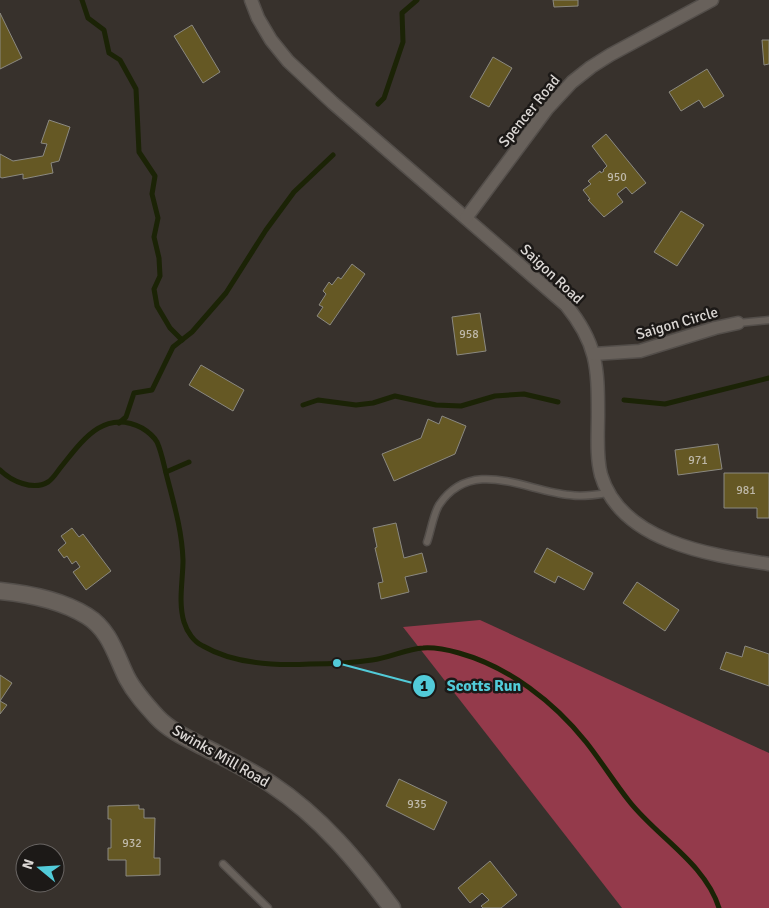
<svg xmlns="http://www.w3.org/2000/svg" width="769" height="908" font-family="Signika,sans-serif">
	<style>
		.forest { fill: #943a4b }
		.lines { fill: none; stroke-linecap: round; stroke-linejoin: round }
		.stream { stroke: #1b2306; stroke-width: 5 }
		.building { fill: #655824; stroke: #8b8981 }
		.service-casing { stroke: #534e4a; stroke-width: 9 }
		.minor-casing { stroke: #534e4a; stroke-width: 15 }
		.tertiary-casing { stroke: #534e4a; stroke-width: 19 }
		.service { stroke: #68615b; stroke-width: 6 }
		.minor { stroke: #68615b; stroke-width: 12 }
		.tertiary { stroke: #68615b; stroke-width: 16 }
		.labels { text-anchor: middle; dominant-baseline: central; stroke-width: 5; stroke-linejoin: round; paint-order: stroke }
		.number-label { font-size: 12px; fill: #beb8a9 }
		.street-label { font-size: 15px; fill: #dcd8d5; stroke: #1c1917 }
		.leader { fill: none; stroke: #52cbd9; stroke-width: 2 }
		.callout-dot { fill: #52cbd9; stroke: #1c1917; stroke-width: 2 }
		.mark-label { font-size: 15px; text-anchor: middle; font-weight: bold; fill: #111 }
		.callout-label { font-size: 16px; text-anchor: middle; font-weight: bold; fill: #52cbd9; stroke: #1c1917; stroke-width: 5; stroke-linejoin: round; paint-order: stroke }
	</style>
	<rect width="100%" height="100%" fill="#37312c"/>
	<!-- forest -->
	<polygon class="forest" points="480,620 769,753 769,908 622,908 403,627"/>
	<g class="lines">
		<!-- stream -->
		<g class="stream">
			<polyline points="82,0 88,18 104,30 109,53 120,60 136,89 139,152 155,176 152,194 158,218 154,237 159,258 160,276 154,289 157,306 170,328 182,340"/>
			<polyline points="378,104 384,98 403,42 402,13 417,0"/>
			<polyline points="624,400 665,404 769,378"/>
			<polyline points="303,405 318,400 356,405 373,403 395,396 436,405 461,406 495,396 524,394 558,402"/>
			<polyline points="119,423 126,417 134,393 152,390 173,347 192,332 226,293 266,230 294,192 333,155"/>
			<path d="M0 470C11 481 33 491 48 482 53 479 57 472 61 467 82 441 104 408 142 428 147 431 154 437 157 442 162 453 164 466 167 477 174 504 182 531 183 560 183 580 178 602 184 622 187 632 194 642 203 646 234 664 275 666 310 664 331 664 352 663 372 660 390 658 406 649 423 648 435 647 448 650 459 653 509 667 554 702 586 742 601 761 614 782 629 801 657 837 705 863 719 908"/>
			<polyline points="166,472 189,462"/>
		</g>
	</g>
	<!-- building -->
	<g class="building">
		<polygon points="553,0 578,0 578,6 554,7"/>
		<polygon points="0,13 22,58 0,69"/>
		<polygon points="192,25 220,72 203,83 174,36"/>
		<polygon points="762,40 769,40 769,64 764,65"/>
		<polygon points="493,57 512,68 489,107 470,97"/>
		<polygon points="707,69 724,96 704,108 699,100 681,111 669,92"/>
		<polygon points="49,120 70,127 59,161 51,163 53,173 23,179 23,174 2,178 0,177 0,154 13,161 43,156 47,144 41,143"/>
		<polygon points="606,134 646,183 632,194 626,187 617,194 623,202 604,217 588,200 590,199 583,190 591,184 588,181 600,171 601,173 604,171 603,170 607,166 592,146"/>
		<polygon points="681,211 704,225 677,266 654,252"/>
		<polygon points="352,264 365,274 330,325 317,316 323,307 319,305 326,294 323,291 329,282 332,285 338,277 341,279"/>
		<polygon points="480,313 486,351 457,355 452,317"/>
		<polygon points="201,365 244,390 233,411 189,385"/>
		<polygon points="442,416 466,426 455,454 394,481 382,454 421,438 428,419 439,424"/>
		<polygon points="718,444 722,469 678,475 675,450"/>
		<polygon points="724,473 769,473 769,518 757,518 757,508 724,508"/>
		<polygon points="396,523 404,558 422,553 427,572 405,577 409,592 381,599 378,583 383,582 375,548 377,547 373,528"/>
		<polygon points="72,528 79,537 83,534 111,571 86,590 73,572 80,567 76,561 72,564 67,556 64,558 58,550 66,543 61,536"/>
		<polygon points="547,548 593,573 584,590 558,576 555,583 534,572"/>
		<polygon points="637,582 679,610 665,631 623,603"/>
		<polygon points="745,646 769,654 769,686 720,669 726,652 742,657"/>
		<polygon points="0,675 12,683 0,701 7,705 0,714"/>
		<polygon points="399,779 447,802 434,830 386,806"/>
		<polygon points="139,805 139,809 144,809 144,818 155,818 154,858 160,858 160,875 126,876 126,860 108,860 108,848 111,848 111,819 108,819 108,806"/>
		<polygon points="490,861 517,895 501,908 483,908 481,906 489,900 482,893 470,903 458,888"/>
	</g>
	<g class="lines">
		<defs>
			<g id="service">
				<polyline points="738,323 769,320"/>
				<path d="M427 542C431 531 433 515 439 505 472 456 525 491 570 495 583 497 595 495 608 493"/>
				<polyline points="223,864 268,908"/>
			</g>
			<g id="minor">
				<path d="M251 0 258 18 271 40 288 61 333 103 566 305C597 343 598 367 598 414 598 434 596 456 601 475 621 542 710 555 769 564"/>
				<polyline points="466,218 547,109 572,82 591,67 610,55 712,0"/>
				<polyline points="594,354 640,351 715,328 738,323"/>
			</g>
			<path id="tertiary" d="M0 591C30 594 61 600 87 616 110 630 116 656 127 678 135 693 146 705 157 717 171 732 191 740 208 749 229 760 251 771 271 784 321 817 357 861 392 908"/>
		</defs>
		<!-- service casing -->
		<use href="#service" class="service-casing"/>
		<!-- minor casing -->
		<use href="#minor" class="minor-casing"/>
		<!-- tertiary casing -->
		<use href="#tertiary" class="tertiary-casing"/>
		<!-- service -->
		<use href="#service" class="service"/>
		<!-- minor -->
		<use href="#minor" class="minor"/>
		<!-- tertiary -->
		<use href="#tertiary" class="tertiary"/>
	</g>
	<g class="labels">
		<!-- number labels -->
		<g class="number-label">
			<text x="617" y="177">950</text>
			<text x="469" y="334">958</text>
			<text x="698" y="460">971</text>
			<text x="746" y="490">981</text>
			<text x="417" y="804">935</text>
			<text x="132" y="843">932</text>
		</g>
		<!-- street labels -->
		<g class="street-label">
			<text transform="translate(529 111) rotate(-51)">Spencer Road</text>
			<text transform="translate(552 274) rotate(43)">Saigon Road</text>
			<text transform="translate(677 323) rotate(-16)">Saigon Circle</text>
			<text transform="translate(221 756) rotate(30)">Swinks Mill Road</text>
		</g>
	</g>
	<!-- callouts -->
	<path class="leader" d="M337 663L424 686"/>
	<g class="callout-dot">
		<circle cx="337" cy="663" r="5"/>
		<circle cx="424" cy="686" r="12"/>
	</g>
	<g class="mark-label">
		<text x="424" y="691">1</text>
	</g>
	<g class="callout-label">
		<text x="484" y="691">Scotts Run</text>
	</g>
	<!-- north arrow -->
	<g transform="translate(40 868) rotate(288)"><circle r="24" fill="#1c1917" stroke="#696563"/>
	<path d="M0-4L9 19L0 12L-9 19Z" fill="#52cbd9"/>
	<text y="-8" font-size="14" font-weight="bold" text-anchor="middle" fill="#dcd8d5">N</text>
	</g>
</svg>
